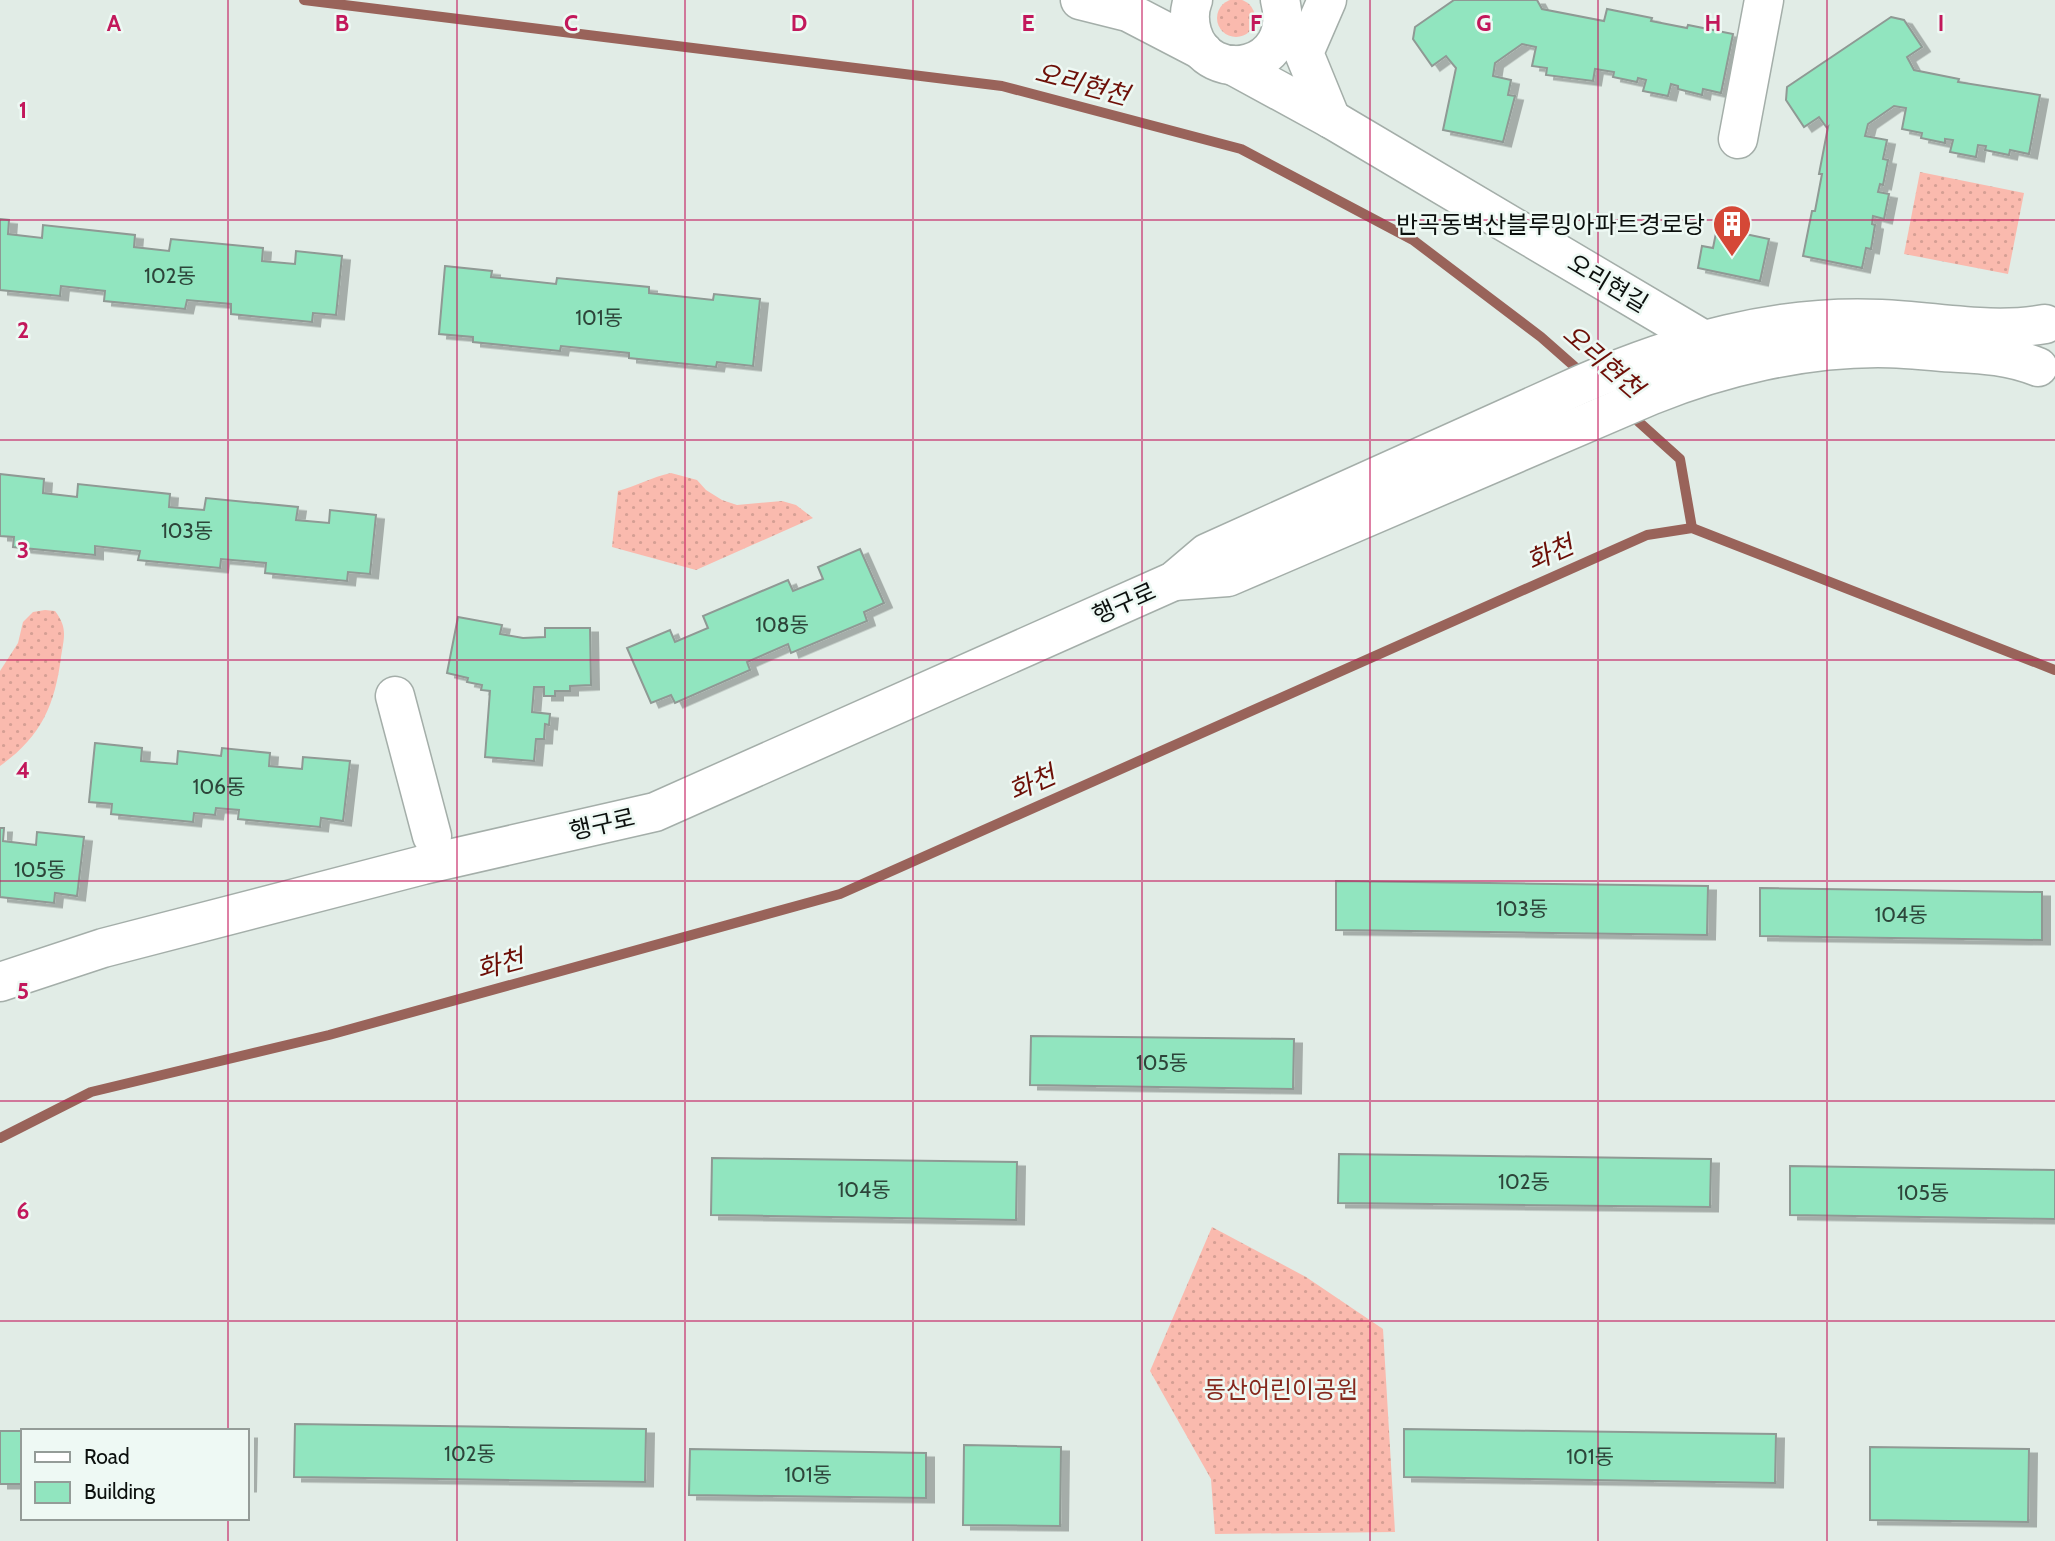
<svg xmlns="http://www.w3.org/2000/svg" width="2055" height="1541" font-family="Cabin,'Noto Sans KR',sans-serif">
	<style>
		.grass { fill: url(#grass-dots) }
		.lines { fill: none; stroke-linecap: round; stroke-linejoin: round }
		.stream { stroke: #99635a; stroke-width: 10 }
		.building { fill: #91e5bf; stroke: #8f9994; stroke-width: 2; filter: url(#shadow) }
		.minor-casing { stroke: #a4aea9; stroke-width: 41 }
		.minor { stroke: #fff; stroke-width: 38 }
		.grid { fill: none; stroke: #c2185b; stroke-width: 2; stroke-opacity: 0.55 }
		.labels { text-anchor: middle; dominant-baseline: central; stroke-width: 5; stroke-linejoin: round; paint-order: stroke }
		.number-label { font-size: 21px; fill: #2d453a }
		.poi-label { font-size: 24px; fill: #0c100e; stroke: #eef9f4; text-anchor: end }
		.street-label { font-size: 24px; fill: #0c100e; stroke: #eef9f4 }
		.park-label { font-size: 24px; fill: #85281d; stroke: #eef9f4 }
		.water-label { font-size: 26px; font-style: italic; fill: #6d0f07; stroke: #eef9f4 }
		.grid-label { font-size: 23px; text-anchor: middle; font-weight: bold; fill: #c2185b; stroke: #eef9f4; stroke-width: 5; stroke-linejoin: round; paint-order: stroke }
	</style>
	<defs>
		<pattern id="grass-dots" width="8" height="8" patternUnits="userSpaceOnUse" patternTransform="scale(1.75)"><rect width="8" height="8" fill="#fabaae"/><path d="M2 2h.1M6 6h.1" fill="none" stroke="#d59f94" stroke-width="1.8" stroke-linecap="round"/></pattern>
		<filter id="shadow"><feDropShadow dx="8" dy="4.5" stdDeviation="0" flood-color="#0004"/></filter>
	</defs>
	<rect width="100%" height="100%" fill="#e1ece6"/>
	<!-- grass -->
	<g class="grass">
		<circle cx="1236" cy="18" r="19"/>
		<polygon points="1920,172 2024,193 2008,274 1904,254"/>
		<path d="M671 473 697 480 706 490 722 500 737 505 782 501 796 505 813 518 696 570 612 547 618 491C636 486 652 477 671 473Z"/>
		<path d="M45 610 55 611C68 628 64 637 61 657 55 705 41 737 0 766V671L18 643 23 622 33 612Z"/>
		<polygon points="1212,1227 1306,1277 1383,1329 1395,1532 1215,1534 1211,1479 1150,1371"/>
	</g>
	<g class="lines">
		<!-- stream -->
		<g class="stream">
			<polyline points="304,0 1002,86 1241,149 1413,240 1541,337 1583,374"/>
			<polyline points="1630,414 1680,459 1692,528"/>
			<polyline points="0,1138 91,1092 329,1035 840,894 1647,535 1692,528 2055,670"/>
		</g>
	</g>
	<!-- building -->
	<g class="building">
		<polygon points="1454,0 1537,0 1542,9 1604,21 1607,9 1652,18 1651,21 1687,28 1688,25 1733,34 1721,93 1703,89 1702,95 1678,89 1678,86 1671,84 1668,96 1643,91 1646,80 1638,78 1637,82 1613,77 1614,72 1595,69 1593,81 1546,75 1547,68 1532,66 1536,47 1522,44 1495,63 1493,76 1511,80 1508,95 1515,96 1503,142 1443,130 1456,68 1446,56 1432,66 1413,39 1415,27"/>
		<polygon points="1891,17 1904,20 1922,47 1907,57 1914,70 1959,79 1958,82 2040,95 2029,154 2010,150 2009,155 1985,150 1986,146 1978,145 1976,157 1950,152 1953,140 1945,139 1945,143 1921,138 1922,133 1902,129 1906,108 1894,106 1868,124 1865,136 1887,140 1883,159 1888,160 1883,185 1880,184 1878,192 1889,194 1884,219 1873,216 1872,224 1875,225 1871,249 1866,248 1862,268 1803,256 1812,211 1815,211 1822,174 1819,174 1828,127 1827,128 1819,117 1804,127 1786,100 1787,87"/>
		<polygon points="0,219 9,220 8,234 42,238 43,225 135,235 134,247 169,251 171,239 263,248 262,261 295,264 296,251 342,256 336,315 313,313 312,322 231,314 231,304 187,300 185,309 104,301 105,291 61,286 60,296 0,290"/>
		<polygon points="1717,228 1769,239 1760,281 1698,268 1702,246 1713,248"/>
		<polygon points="445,266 492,271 491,277 556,284 557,278 649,287 649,293 713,300 714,294 760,299 753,366 717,362 716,367 629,358 629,353 561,346 560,351 473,342 473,337 439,334"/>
		<polygon points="0,474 44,479 43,493 77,497 78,484 170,494 169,507 204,510 206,498 298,507 296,520 329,523 330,510 376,515 370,574 348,572 347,581 265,573 266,563 221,559 220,568 138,560 140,551 95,546 95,555 13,547 14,537 0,536"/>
		<polygon points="860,549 884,603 864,612 867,621 791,653 788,644 747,662 750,670 675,703 671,695 651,703 627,648 670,630 675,642 708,628 703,616 788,580 793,591 823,579 818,567"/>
		<polygon points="458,617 502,625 500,634 523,638 545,637 545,628 590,628 591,685 570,686 570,691 555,691 555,696 544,696 544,687 534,687 532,712 550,714 549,725 545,724 544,739 536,739 534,761 485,757 490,691 481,690 482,685 467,682 468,678 447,673"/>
		<polygon points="95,743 142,748 141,761 177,764 178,751 221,756 222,748 270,753 269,766 302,769 303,757 350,761 343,821 321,818 320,827 238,819 239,810 216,808 215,815 194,813 193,822 111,814 112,804 89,802"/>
		<polygon points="0,828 4,828 3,841 36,845 37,832 84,837 77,896 55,893 54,903 0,897"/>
		<polygon points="1336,881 1708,886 1707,935 1336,930"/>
		<polygon points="1760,888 2042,892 2042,940 1760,936"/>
		<polygon points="1031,1036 1294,1039 1293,1089 1030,1085"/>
		<polygon points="1339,1154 1711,1159 1710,1207 1338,1203"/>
		<polygon points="712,1158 1017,1162 1016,1220 711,1215"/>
		<polygon points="1790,1166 2055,1170 2055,1219 1790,1215"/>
		<polygon points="295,1424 646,1429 645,1482 294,1477"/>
		<polygon points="1404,1429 1776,1434 1775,1483 1404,1477"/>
		<rect x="0" y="1431" width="23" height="53"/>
		<polygon points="247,1434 249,1434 248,1487 247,1487"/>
		<polygon points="964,1445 1061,1447 1060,1526 963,1525"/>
		<polygon points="1870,1447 2029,1449 2028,1522 1870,1520"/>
		<polygon points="690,1449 926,1453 926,1498 689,1495"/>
	</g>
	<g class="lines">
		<defs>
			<g id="minor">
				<polyline points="1080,0 1128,12 1203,51"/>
				<path d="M1193 0C1189 10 1189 21 1192 32 1208 88 1298 70 1280 0"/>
				<polyline points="1327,0 1304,53 1331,119"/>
				<polyline points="1232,65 1331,119 1704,340"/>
				<polyline points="1738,139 1764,0"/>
				<path d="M1174 581 1228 577 1652 395C1722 367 1802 348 1878 348 1899 348 1921 350 1943 352 1976 354 2006 354 2038 367"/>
				<polyline points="395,696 432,836"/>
				<path d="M0 982 103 948 423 865 655 812 1174 581 1207 553 1582 384C1677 343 1776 314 1881 319 1935 321 1991 334 2045 324"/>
			</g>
		</defs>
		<!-- minor casing -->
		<use href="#minor" class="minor-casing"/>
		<!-- minor -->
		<use href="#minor" class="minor"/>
	</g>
	<!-- grid -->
	<path class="grid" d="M228 0V1431M457 0V1541M685 0V1541M913 0V1541M1142 0V1541M1370 0V1541M1598 0V1541M1827 0V1541M0 220H2055M0 440H2055M0 660H2055M0 881H2055M0 1101H2055M0 1321H2055M228 1518V1541"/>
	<!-- icons -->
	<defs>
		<symbol id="building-pin" viewBox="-11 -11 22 30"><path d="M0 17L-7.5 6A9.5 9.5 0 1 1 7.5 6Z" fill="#d54837" stroke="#eef9f4"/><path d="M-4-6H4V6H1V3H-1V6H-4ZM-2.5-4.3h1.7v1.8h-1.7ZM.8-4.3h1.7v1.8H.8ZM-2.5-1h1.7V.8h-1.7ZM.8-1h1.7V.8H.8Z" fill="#fff"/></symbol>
	</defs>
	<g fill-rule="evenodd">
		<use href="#building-pin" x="1710" y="202" width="44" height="60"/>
	</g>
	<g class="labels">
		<!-- number labels -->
		<g class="number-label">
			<text x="170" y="275">102동</text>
			<text x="599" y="317">101동</text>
			<text x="187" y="530">103동</text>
			<text x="782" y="624">108동</text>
			<text x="219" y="786">106동</text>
			<text x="40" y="869">105동</text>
			<text x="1522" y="908">103동</text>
			<text x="1901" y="914">104동</text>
			<text x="1162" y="1062">105동</text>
			<text x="1524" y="1181">102동</text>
			<text x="864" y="1189">104동</text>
			<text x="1923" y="1192">105동</text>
			<text x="470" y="1453">102동</text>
			<text x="1590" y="1456">101동</text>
			<text x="808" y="1474">101동</text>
		</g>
		<!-- poi labels -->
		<g class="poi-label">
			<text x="1705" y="224">반곡동벽산블루밍아파트경로당</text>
		</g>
		<!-- street labels -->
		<g class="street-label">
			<text transform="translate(1608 283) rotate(31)">오리현길</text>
			<text transform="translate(1124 603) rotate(-24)">행구로</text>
			<text transform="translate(602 824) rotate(-13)">행구로</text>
		</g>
		<!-- park labels -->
		<g class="park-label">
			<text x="1281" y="1389">동산어린이공원</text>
		</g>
		<!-- water labels -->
		<g class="water-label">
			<text transform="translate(1082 84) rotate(15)">오리현천</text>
			<text transform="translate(1603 361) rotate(41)">오리현천</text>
			<text transform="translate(1550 553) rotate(-24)">화천</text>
			<text transform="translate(1032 783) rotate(-24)">화천</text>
			<text transform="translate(500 964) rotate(-15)">화천</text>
		</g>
	</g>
	<g class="grid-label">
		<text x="114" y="31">A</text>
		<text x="342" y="31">B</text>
		<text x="571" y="31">C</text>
		<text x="799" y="31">D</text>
		<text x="1028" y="31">E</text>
		<text x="1256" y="31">F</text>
		<text x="1484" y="31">G</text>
		<text x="1713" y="31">H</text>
		<text x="1941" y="31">I</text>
		<text x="23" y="118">1</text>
		<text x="23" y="338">2</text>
		<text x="23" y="558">3</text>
		<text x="23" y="778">4</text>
		<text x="23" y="999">5</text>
		<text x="23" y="1219">6</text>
	</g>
	<!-- legend -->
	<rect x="21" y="1429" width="228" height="91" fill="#eef9f4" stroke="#949c98" stroke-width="2"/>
	<rect x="35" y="1452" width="35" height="10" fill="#ffffff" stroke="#949c98" stroke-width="2"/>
	<text x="84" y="1464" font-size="21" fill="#0c100e">Road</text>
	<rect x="35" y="1482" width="35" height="21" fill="#91e5bf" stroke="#949c98" stroke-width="2"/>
	<text x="84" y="1499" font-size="21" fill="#0c100e">Building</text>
</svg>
